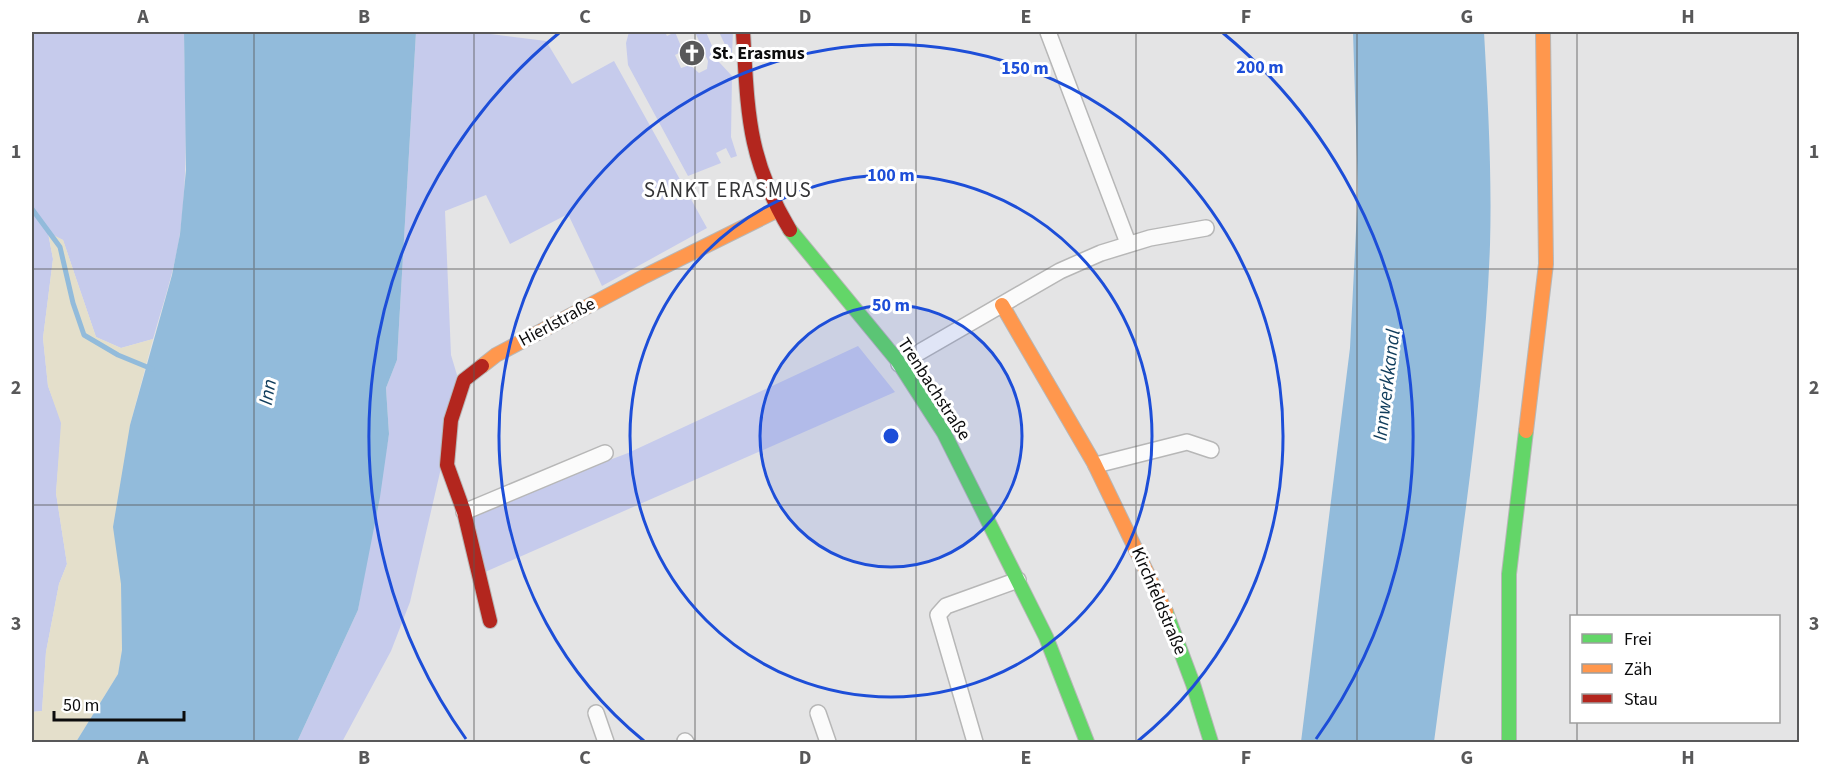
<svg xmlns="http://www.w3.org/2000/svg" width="1831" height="774" font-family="'Source Sans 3',sans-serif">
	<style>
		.green { fill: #c6cbec }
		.sand { fill: #e4dfcb }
		.water { fill: #92bbdb }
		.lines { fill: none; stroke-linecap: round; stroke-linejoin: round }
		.stream { stroke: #92bbdb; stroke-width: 5 }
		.street-casing { stroke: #b7b7b7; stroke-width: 18 }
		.fast-casing { stroke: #b7b7b7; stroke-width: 16 }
		.slow-casing { stroke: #b7b7b7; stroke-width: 16 }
		.jam-casing { stroke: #b7b7b7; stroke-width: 16 }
		.street { stroke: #fbfbfb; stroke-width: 15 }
		.fast { stroke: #63d668; stroke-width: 14 }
		.slow { stroke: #ff974d; stroke-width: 14 }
		.jam { stroke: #b3261e; stroke-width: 14 }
		.grid { fill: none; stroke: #585859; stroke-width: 1.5; stroke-opacity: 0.55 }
		.ring { fill: none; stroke: #1d4ed8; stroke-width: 3 }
		.labels { text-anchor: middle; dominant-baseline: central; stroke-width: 6; stroke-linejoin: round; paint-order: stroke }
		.poi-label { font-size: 18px; font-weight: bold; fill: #0c0c0d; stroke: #fff; text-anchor: start }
		.street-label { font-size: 18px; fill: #0c0c0d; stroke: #fff }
		.water-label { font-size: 20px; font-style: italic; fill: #0f3c5b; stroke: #fff }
		.quarter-label { font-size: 21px; letter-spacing: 1.5px; fill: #353537; stroke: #fff }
		.centre { fill: #1d4ed8; stroke: #fff; stroke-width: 3 }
		.ring-label { font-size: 18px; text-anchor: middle; font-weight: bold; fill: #1d4ed8; stroke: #fff; stroke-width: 6; stroke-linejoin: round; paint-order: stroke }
		.neatline { fill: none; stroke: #585859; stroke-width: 2 }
		.grid-label { font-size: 20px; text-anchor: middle; font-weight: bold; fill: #585859 }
	</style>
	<rect width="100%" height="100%" fill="#e4e4e5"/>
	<!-- green -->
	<g class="green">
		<path d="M32 32H184C185 99 189 166 180 233 175 269 163 304 153 339L121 348 96 337 63 240 48 233 53 259 43 338 48 386 62 423 56 493 67 564 59 584 46 652 42 711 32 712Z"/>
		<polygon points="416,32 475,32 546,41 572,84 614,61 707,228 602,286 568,214 510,244 486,195 445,211 451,355 457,375 441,468 410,602 391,651 342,742 297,742 358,610 389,434 386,388 397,360"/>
		<polygon points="629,32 665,32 667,36 675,32 683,51 675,55 681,68 690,65 699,73 707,69 708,61 695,32 706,32 719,62 732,76 731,137 737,156 731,158 726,148 716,153 721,163 688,176 628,65 626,43"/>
		<polygon points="719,32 733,32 732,53 728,51"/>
		<polygon points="858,346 895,392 485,572 467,514 628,453"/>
	</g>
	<!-- sand -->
	<polygon class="sand" points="48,232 63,240 96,337 121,348 153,339 130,425 121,584 122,650 118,674 76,742 32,742 32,712 42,711 46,652 59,584 67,564 56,493 61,423 48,386 43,338 53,259"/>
	<!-- water -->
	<g class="water">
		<polygon points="184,32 416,32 397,360 386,388 389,434 380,497 358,610 297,742 76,742 118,674 122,650 121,584 113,527 130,425 172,275 180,234 186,170"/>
		<path d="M1353 32H1484C1488 103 1492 174 1490 245 1484 411 1455 578 1434 742H1301L1350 348 1358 192Z"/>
	</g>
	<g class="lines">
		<!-- stream -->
		<polyline class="stream" points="32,209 60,247 73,303 84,335 118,355 152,369"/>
		<defs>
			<g id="street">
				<polyline points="1048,32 1128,243"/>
				<polyline points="899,364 1060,271 1101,253 1150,238 1206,228"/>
				<polyline points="1096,465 1187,442 1211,450"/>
				<polyline points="464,512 605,453"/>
				<polyline points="596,713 606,742"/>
				<polyline points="818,713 828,742"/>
				<polyline points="685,741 686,742"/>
				<polyline points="975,742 938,615 946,606 1018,580"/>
			</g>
			<g id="fast">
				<polyline points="790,230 897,360 944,433 1046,637 1087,742"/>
				<polyline points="1166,612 1193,684 1211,742"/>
				<polyline points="1509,742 1509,574 1526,431"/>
			</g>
			<g id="slow">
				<polyline points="1002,305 1094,463 1166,612"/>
				<polyline points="482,366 496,355 645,276 778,210"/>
				<polyline points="1526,431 1546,264 1543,32"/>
			</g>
			<g id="jam">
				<path d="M743 32C748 113 747 158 790 230"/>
				<polyline points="482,366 464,380 451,420 447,465 464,512 490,621"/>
			</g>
		</defs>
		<!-- street casing -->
		<use href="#street" class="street-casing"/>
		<!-- fast casing -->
		<use href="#fast" class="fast-casing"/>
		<!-- slow casing -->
		<use href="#slow" class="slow-casing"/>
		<!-- jam casing -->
		<use href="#jam" class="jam-casing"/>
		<!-- street -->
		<use href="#street" class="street"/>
		<!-- fast -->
		<use href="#fast" class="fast"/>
		<!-- slow -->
		<use href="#slow" class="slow"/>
		<!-- jam -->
		<use href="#jam" class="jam"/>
	</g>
	<!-- grid -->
	<path class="grid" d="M254 32V742M474 32V742M695 32V742M916 32V742M1136 32V742M1357 32V742M1577 32V616M32 269H1800M32 505H1800M1577 722V742"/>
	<!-- distance rings -->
	<circle cx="891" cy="436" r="131" fill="#1d4ed8" fill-opacity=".12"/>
	<g class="ring">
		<circle cx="891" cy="436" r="131"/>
		<circle cx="891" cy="436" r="261"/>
		<path d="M644 741A392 392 0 1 1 1138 741"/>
		<path d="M466 739A522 522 0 0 1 559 33M1223 33A522 522 0 0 1 1316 739"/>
	</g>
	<!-- icons -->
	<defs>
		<symbol id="church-disc" viewBox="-11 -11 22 22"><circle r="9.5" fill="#585859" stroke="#fff"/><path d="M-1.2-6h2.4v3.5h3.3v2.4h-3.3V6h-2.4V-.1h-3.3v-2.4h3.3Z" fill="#fff"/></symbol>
	</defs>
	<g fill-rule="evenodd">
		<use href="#church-disc" x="677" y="38" width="30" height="30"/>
	</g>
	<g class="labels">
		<!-- poi labels -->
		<g class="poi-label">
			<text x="712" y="53">St. Erasmus</text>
		</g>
		<!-- street labels -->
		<g class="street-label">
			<text transform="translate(557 322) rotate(-28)">Hierlstraße</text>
			<text transform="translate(934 389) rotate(57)">Trenbachstraße</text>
			<text transform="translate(1159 601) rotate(67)">Kirchfeldstraße</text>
		</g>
		<!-- water labels -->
		<g class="water-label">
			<text transform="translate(1387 385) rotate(-83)">Innwerkkanal</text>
			<text transform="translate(268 392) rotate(-79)">Inn</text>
		</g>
		<!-- quarter labels -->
		<g class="quarter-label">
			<text x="728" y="190">SANKT ERASMUS</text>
		</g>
	</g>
	<circle cx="891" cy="436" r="9" class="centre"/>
	<g class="ring-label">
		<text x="1260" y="73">200 m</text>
		<text x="1025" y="74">150 m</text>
		<text x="891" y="181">100 m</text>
		<text x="891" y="311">50 m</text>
	</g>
	<!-- border -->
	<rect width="1831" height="774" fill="none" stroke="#ffffff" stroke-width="66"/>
	<!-- legend -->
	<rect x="1570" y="615" width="210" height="108" fill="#ffffff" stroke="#9e9e9e" stroke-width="1.5"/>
	<rect x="1582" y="634" width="30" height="9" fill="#63d668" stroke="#9e9e9e" stroke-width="1.5"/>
	<text x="1624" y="645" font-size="18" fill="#0c0c0d">Frei</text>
	<rect x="1582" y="664" width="30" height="9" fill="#ff974d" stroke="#9e9e9e" stroke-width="1.5"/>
	<text x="1624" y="675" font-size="18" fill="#0c0c0d">Zäh</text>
	<rect x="1582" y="694" width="30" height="9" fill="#b3261e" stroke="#9e9e9e" stroke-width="1.5"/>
	<text x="1624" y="705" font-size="18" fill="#0c0c0d">Stau</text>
	<!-- scale -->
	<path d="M54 711v9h130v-9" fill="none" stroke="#0c0c0d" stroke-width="3"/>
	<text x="63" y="711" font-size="18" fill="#0c0c0d" stroke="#ffffff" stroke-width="4.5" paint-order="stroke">50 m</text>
	<rect x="33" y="33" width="1765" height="708" class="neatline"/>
	<g class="grid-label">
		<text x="143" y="23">A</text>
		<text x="364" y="23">B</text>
		<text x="585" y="23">C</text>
		<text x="805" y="23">D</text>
		<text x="1026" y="23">E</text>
		<text x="1246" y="23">F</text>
		<text x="1467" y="23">G</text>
		<text x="1688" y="23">H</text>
		<text x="16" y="158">1</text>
		<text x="1814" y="158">1</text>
		<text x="16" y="394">2</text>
		<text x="1814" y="394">2</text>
		<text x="16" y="630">3</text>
		<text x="1814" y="630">3</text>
		<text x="143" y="764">A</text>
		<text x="364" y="764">B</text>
		<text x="585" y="764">C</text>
		<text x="805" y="764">D</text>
		<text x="1026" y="764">E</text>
		<text x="1246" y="764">F</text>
		<text x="1467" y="764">G</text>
		<text x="1688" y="764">H</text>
	</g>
</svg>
